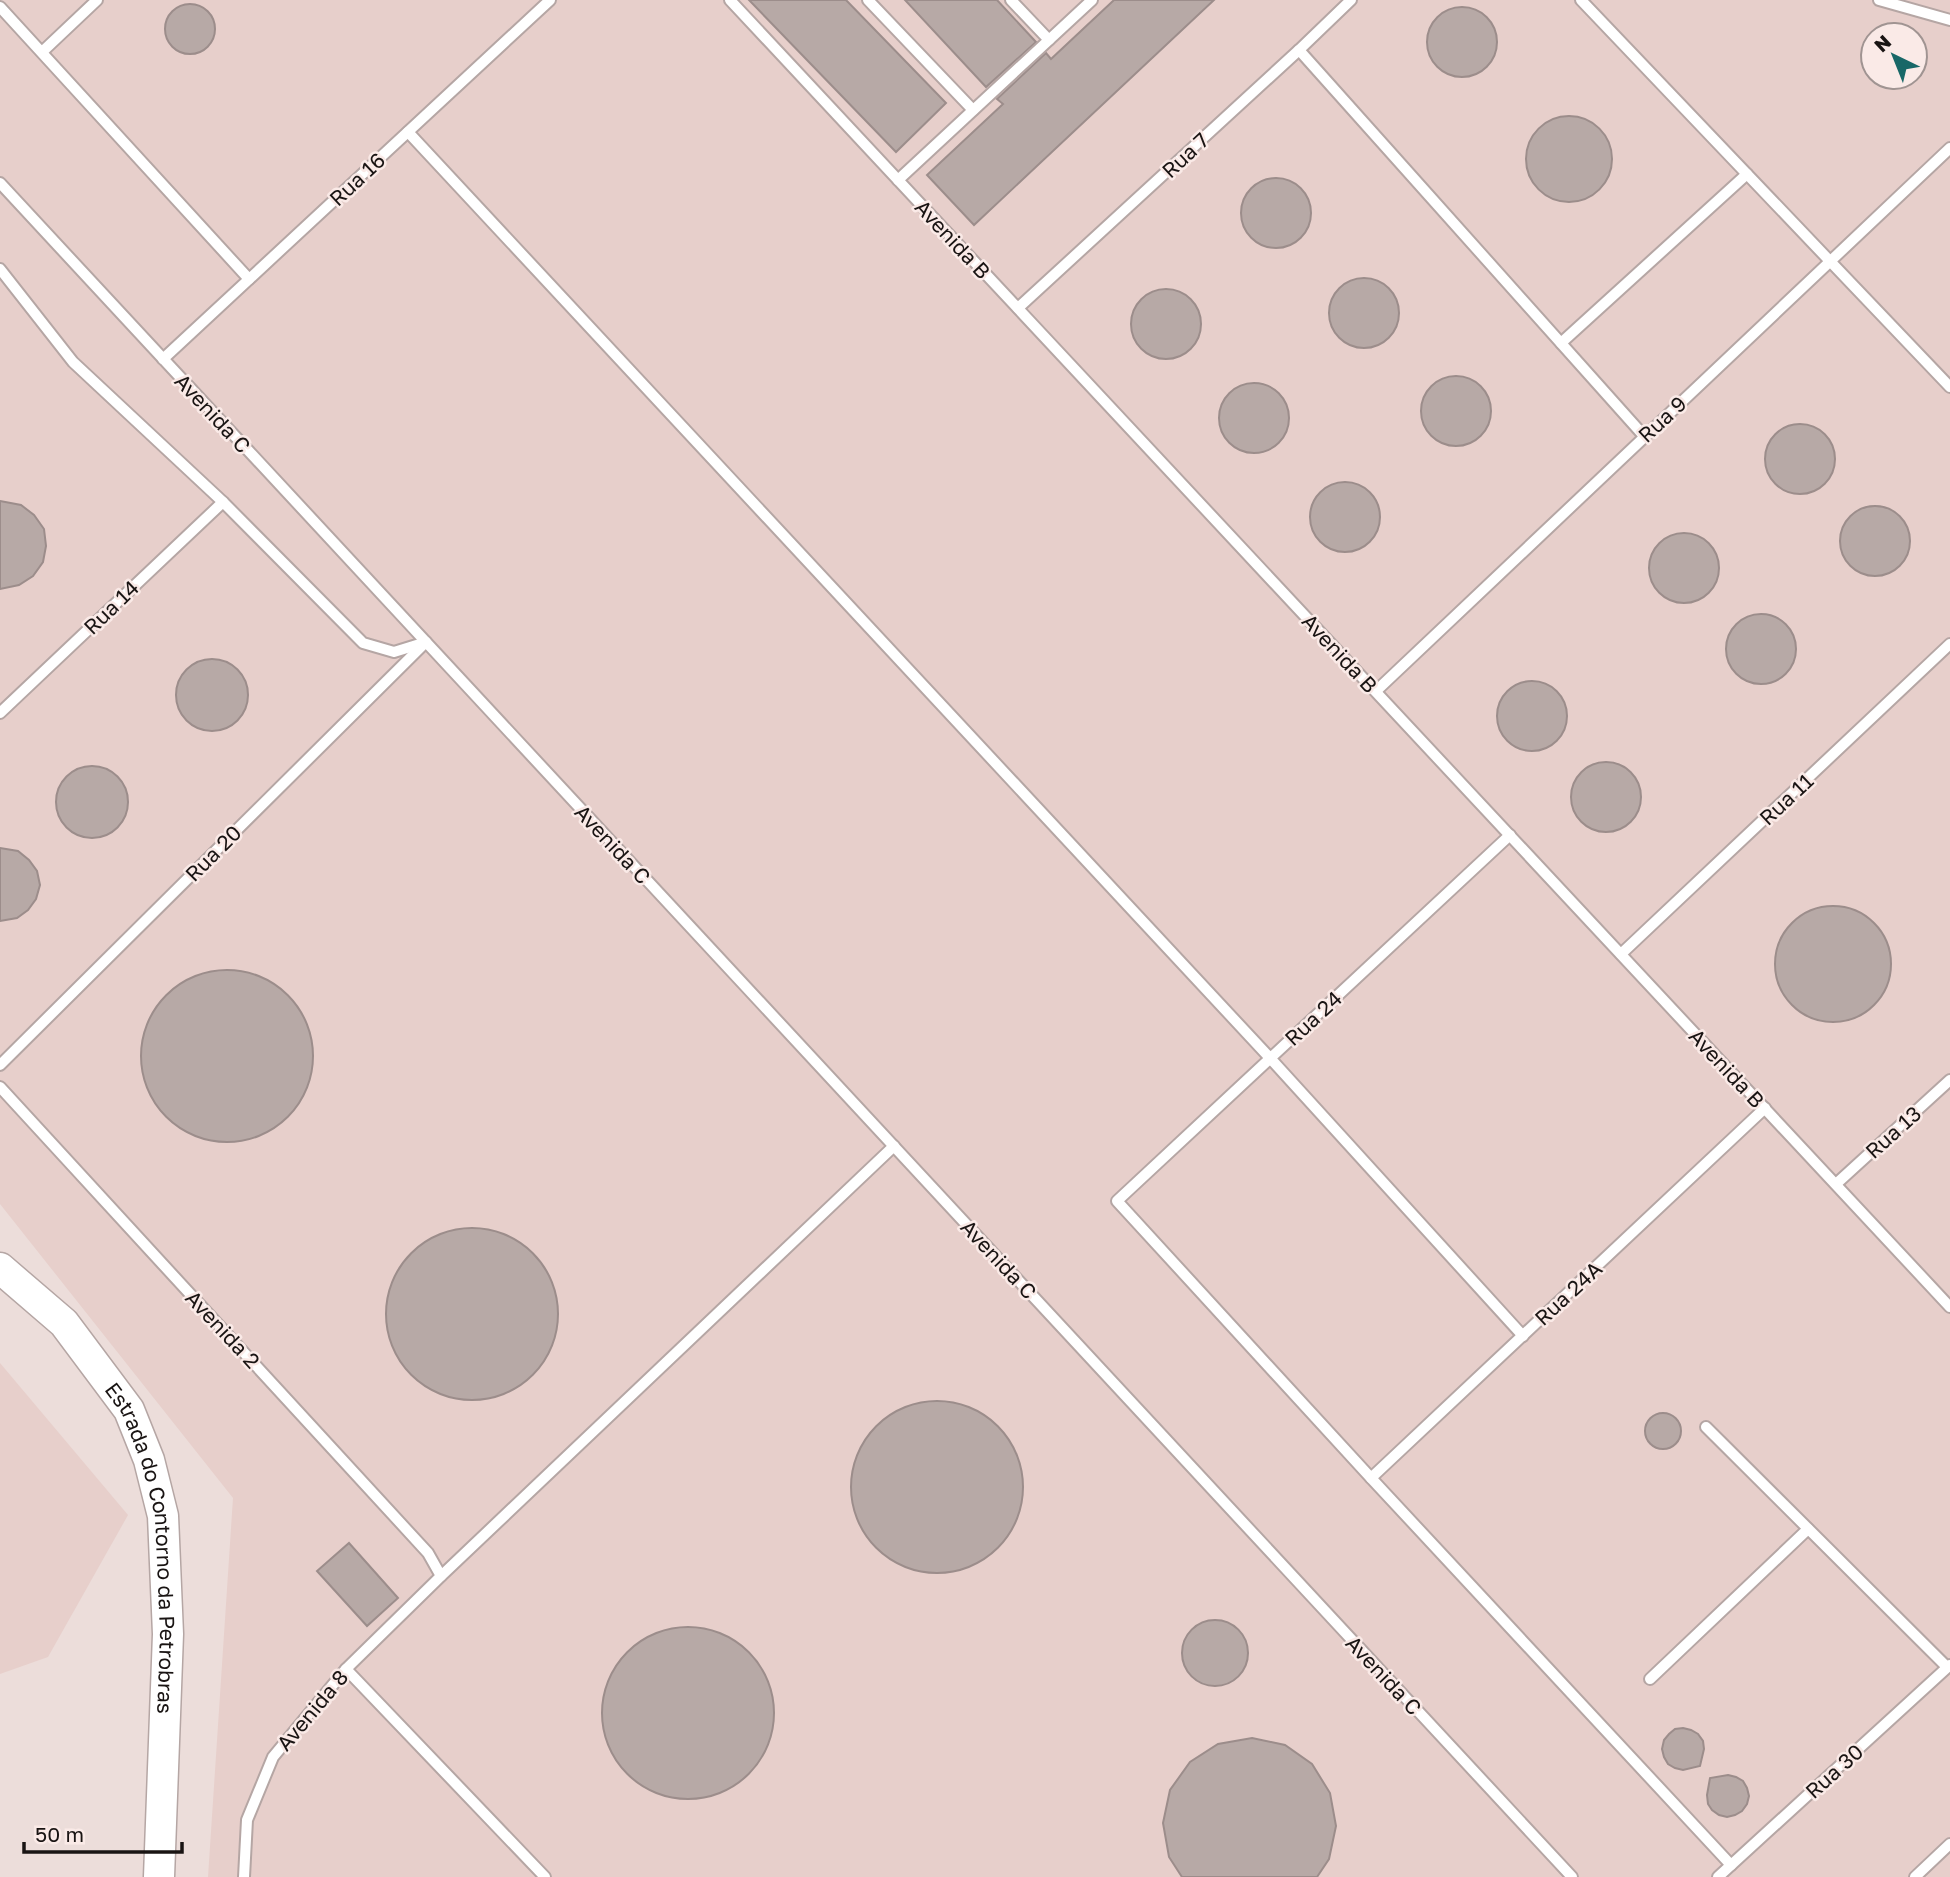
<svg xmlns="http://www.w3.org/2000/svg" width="1950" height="1877" font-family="'Golos Text',sans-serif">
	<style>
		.built { fill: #e7cfcb; fill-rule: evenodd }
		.building { fill: #b7a9a6; stroke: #9c8d8b; stroke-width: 2 }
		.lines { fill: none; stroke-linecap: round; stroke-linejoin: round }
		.service-casing { stroke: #b5a6a4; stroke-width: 14 }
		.secondary-casing { stroke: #b5a6a4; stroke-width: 33 }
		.service { stroke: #fff; stroke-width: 10 }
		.secondary { stroke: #fff; stroke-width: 30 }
		.labels { text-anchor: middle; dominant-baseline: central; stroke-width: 5; stroke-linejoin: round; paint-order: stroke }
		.street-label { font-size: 21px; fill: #191413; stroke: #faeae7 }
	</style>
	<rect width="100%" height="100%" fill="#ecddda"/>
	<!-- built -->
	<g class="built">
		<path d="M0 0H1950V1877H208L233 1498 0 1204ZM1873 35H1915V77H1873Z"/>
		<polygon points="0,1363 128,1515 48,1657 0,1674"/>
	</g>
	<!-- building -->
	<g class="building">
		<polygon points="749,0 846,0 946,103 896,152"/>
		<polygon points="905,0 997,0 1036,42 986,87"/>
		<polygon points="1114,0 1214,0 974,225 927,175 1003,104 997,99 1046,53 1051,59"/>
		<circle cx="190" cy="29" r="25"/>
		<circle cx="1462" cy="42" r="35"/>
		<circle cx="1569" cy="159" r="43"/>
		<circle cx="1276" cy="213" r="35"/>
		<circle cx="1364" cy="313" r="35"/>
		<circle cx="1166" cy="324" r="35"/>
		<circle cx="1456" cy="411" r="35"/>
		<circle cx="1254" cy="418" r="35"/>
		<circle cx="1800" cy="459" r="35"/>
		<circle cx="1345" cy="517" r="35"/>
		<polygon points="0,501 21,505 34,515 44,529 46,546 43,562 33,576 19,585 0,589"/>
		<circle cx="1875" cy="541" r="35"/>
		<circle cx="1684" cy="568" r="35"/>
		<circle cx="1761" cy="649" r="35"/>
		<circle cx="212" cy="695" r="36"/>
		<circle cx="1532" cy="716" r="35"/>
		<circle cx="1606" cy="797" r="35"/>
		<circle cx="92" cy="802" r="36"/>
		<polygon points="0,848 18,851 29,860 37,871 40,885 36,899 28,910 17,918 0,921"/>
		<circle cx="1833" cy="964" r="58"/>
		<circle cx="227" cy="1056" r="86"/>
		<circle cx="472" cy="1314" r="86"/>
		<circle cx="937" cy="1487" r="86"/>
		<circle cx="1663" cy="1431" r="18"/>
		<polygon points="349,1543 398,1598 367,1626 317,1571"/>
		<circle cx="1215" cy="1653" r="33"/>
		<circle cx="688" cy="1713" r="86"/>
		<polygon points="1683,1728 1691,1730 1698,1734 1703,1741 1704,1749 1700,1766 1683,1770 1675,1768 1668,1764 1664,1757 1662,1749 1664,1740 1669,1734 1675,1729"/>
		<polygon points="1252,1738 1285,1745 1312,1764 1330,1793 1336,1826 1329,1859 1317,1877 1182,1877 1169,1857 1163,1823 1170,1790 1190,1762 1218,1744"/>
		<polygon points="1728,1775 1736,1777 1743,1781 1747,1788 1749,1796 1747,1804 1742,1811 1735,1815 1727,1817 1719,1815 1712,1810 1708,1804 1707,1795 1710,1778"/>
	</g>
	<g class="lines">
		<defs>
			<g id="service">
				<polyline points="730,0 1950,1307"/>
				<polyline points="868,0 973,110"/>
				<polyline points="1011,0 1049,40"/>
				<polyline points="1581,0 1950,387"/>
				<polyline points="1879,0 1950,20"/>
				<polyline points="0,7 249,279"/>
				<polyline points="1299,50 1644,436"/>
				<polyline points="42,52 97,0"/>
				<polyline points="408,132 1270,1058 1523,1336"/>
				<polyline points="898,180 1092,0"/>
				<polyline points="0,183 1572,1877"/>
				<polyline points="0,269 73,362 223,502 363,643 394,652 423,643"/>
				<polyline points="1018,308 1299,50 1351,0"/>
				<polyline points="1561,343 1747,174"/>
				<polyline points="163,359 550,0"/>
				<polyline points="1376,691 1950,148"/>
				<polyline points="0,713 223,502"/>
				<polyline points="1510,835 1117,1201 1371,1478 1731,1865"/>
				<polyline points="1621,954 1950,644"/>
				<polyline points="0,1065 426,642"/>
				<polyline points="0,1087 428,1553 441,1576"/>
				<polyline points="1836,1184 1950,1080"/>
				<polyline points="1706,1427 1947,1667"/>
				<polyline points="1371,1478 1765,1108"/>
				<polyline points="346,1669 545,1877"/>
				<polyline points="1650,1679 1808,1529"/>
				<polyline points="244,1877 247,1820 273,1757 346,1669 441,1576 894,1146"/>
				<polyline points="1718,1877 1950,1665"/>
				<polyline points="1915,1877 1950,1844"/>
			</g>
			<g id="secondary">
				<path id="s1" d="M0 1268 64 1323 129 1410 149 1460 163 1516 168 1634 159 1877"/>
			</g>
		</defs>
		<!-- service casing -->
		<use href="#service" class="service-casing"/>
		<!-- secondary casing -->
		<use href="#secondary" class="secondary-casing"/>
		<!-- service -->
		<use href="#service" class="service"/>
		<!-- secondary -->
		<use href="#secondary" class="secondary"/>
	</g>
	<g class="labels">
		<!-- street labels -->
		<g class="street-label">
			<text transform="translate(1185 155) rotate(-43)">Rua 7</text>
			<text transform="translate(357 179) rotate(-43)">Rua 16</text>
			<text transform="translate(953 239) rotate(47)">Avenida B</text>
			<text transform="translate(213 413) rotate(47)">Avenida C</text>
			<text transform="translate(1662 419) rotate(-43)">Rua 9</text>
			<text transform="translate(111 607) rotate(-44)">Rua 14</text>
			<text transform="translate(1340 653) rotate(47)">Avenida B</text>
			<text transform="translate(1786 799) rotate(-43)">Rua 11</text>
			<text transform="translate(613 844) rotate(47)">Avenida C</text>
			<text transform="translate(213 853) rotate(-45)">Rua 20</text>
			<text transform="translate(1313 1018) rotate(-43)">Rua 24</text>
			<text transform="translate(1727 1068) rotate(47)">Avenida B</text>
			<text transform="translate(1893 1132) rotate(-42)">Rua 13</text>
			<text transform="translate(999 1259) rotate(47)">Avenida C</text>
			<text transform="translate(1568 1293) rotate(-43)">Rua 24A</text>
			<text transform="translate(223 1329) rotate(47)">Avenida 2</text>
			<text stroke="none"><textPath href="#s1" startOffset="332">Estrada do Contorno da Petrobras</textPath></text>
			<text transform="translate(1384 1675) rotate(47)">Avenida C</text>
			<text transform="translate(312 1710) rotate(-50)">Avenida 8</text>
			<text transform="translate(1834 1771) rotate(-42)">Rua 30</text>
		</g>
	</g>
	<!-- north arrow -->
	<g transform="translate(1894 56) rotate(317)"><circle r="33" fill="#faeae7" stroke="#a09492" stroke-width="2"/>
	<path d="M0-5L12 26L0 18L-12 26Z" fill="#186767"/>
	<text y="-10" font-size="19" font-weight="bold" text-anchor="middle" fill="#191413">N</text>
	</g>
	<!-- scale -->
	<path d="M24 1842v10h158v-10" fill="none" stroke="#191413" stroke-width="3.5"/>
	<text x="35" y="1842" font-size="21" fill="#191413" stroke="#faeae7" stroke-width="5" paint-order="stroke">50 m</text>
</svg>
